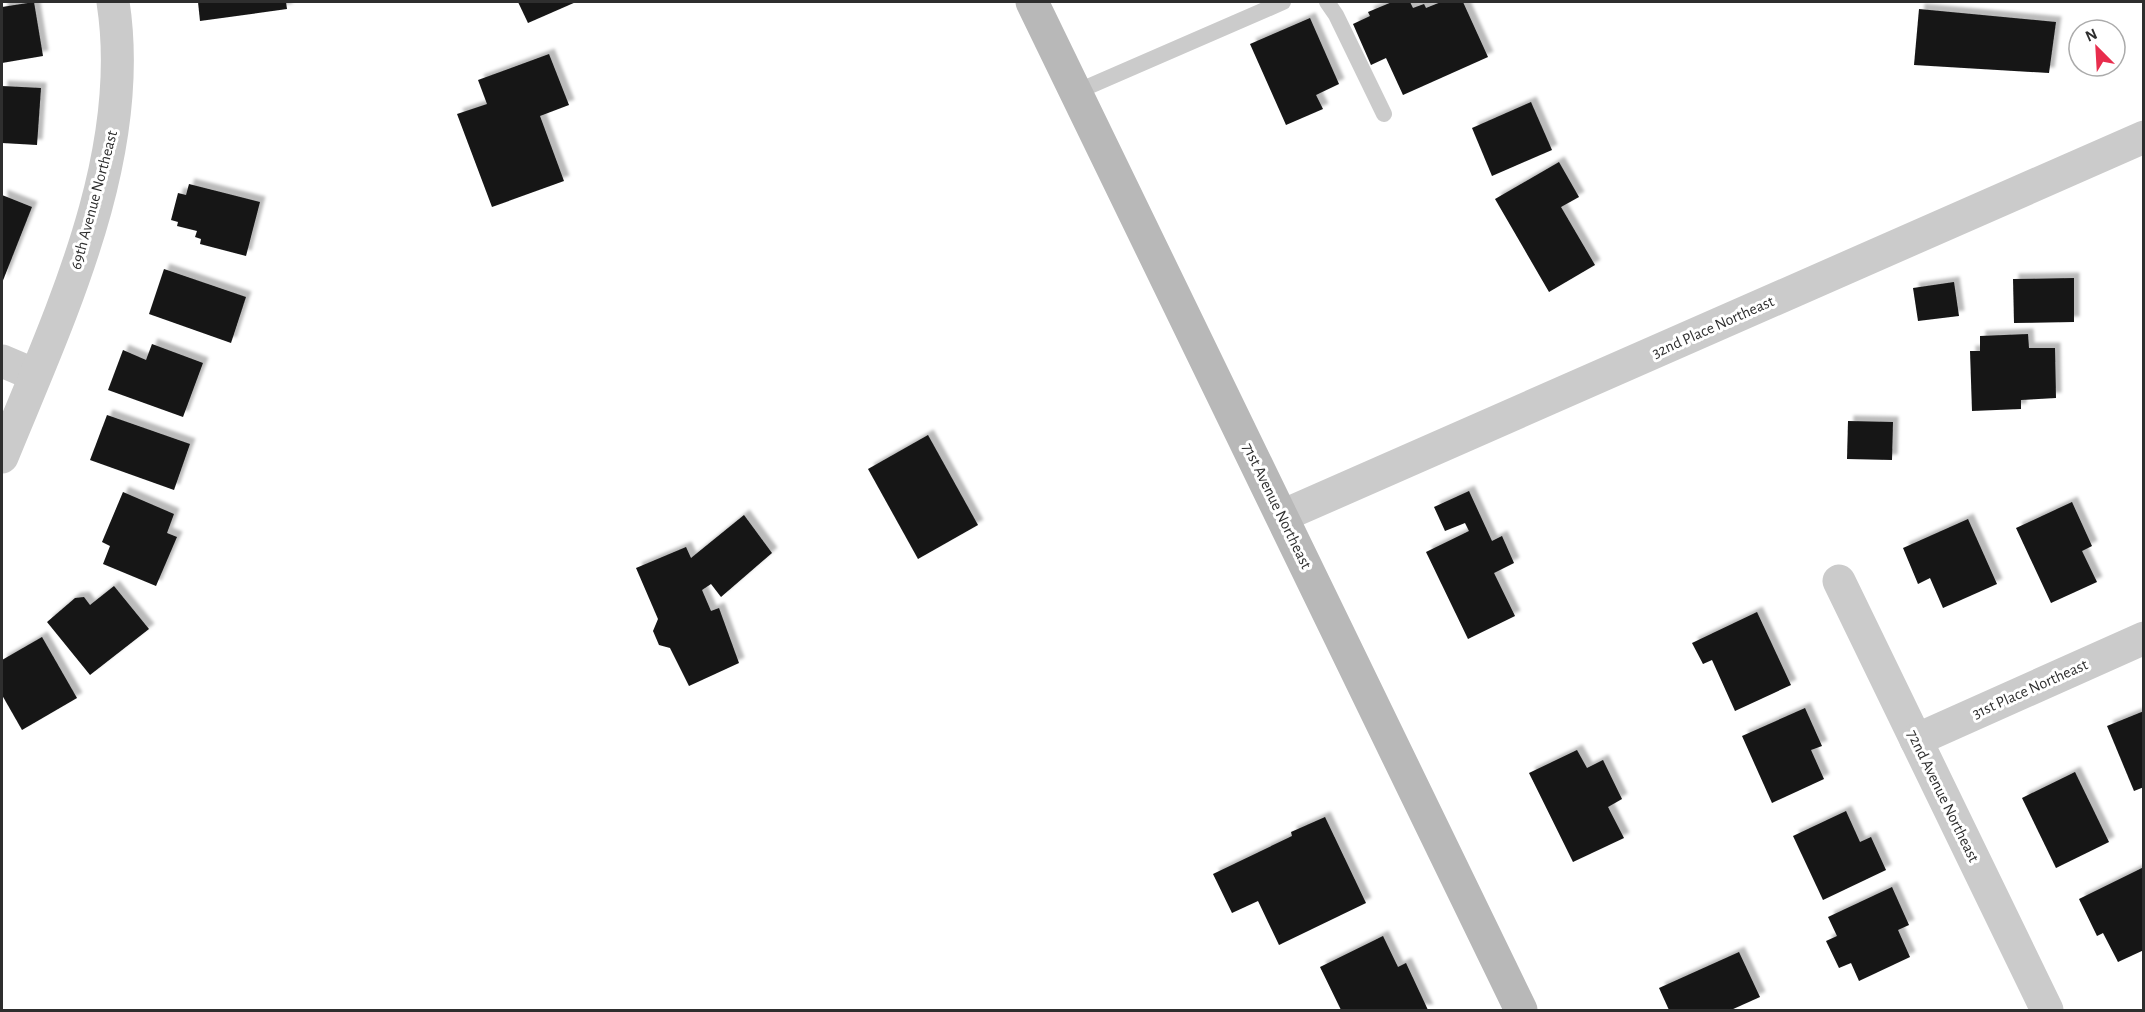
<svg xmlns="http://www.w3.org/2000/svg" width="2145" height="1012" font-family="'Alegreya Sans',sans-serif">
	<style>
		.building { fill: #151515; filter: url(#shadow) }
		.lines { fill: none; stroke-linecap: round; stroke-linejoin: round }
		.lane { stroke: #cbcbcb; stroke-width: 16 }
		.street { stroke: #cbcbcb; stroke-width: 33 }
		.secondary { stroke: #b8b8b8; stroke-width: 33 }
		.labels { text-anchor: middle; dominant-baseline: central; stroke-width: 6; stroke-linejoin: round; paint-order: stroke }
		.street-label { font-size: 16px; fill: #2e2e2e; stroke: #fff }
	</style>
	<defs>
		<filter id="shadow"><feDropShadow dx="5.5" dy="-5.5" stdDeviation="1.5" flood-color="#0004"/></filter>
	</defs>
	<rect width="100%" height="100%" fill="#fff"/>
	<!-- building -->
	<g class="building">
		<polygon points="34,2 43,56 2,63 2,7"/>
		<polygon points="198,2 286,2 287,9 200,21"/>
		<polygon points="518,2 576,2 528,23"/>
		<polygon points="1392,2 1410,2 1413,8 1424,4 1426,8 1441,2 1463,2 1488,57 1403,95 1386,58 1371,65 1353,24 1370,16 1368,12"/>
		<polygon points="1919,9 2056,22 2049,73 1914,65"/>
		<polygon points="1310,18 1339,84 1316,95 1323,109 1286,125 1250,44"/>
		<polygon points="549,54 569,105 540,116 564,181 492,207 457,114 487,104 478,80"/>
		<polygon points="2,86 41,88 37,145 2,143"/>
		<polygon points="1531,102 1552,150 1492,176 1472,128"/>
		<polygon points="1559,162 1579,197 1561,207 1595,265 1549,292 1495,199"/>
		<polygon points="189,184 260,202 246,256 200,244 201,239 195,237 197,231 177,226 178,222 171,220 178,193 186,195"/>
		<polygon points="2,195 32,207 2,283"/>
		<polygon points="164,269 246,297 231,343 149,314"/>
		<polygon points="2074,278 2074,322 2014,323 2013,279"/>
		<polygon points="1954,282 1959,316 1918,321 1913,288"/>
		<polygon points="2028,334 2029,348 2055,348 2056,398 2021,400 2021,409 1972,411 1970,351 1980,351 1980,336"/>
		<polygon points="152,344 203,363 183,417 108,390 123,350 146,360"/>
		<polygon points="107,415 190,444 174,490 90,460"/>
		<polygon points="1848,421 1893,422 1892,460 1847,459"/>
		<polygon points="928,435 978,525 918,559 868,469"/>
		<polygon points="1469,491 1492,541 1502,536 1514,563 1494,573 1515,616 1468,639 1426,552 1469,531 1465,523 1445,531 1434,507"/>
		<polygon points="123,492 174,514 167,533 177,537 156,586 103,564 110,546 102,542"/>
		<polygon points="2072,502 2092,546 2082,551 2097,582 2051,603 2016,528"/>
		<polygon points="744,515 772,553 721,597 711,584 702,590 711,611 719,608 739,663 689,686 670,648 659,645 653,631 658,619 636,568 686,547 691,558"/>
		<polygon points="1968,519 1997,584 1943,608 1930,578 1918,584 1903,548"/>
		<polygon points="114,586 149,629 90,675 47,622 75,598 84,597 90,605"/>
		<polygon points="1757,612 1791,685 1735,711 1712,660 1703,664 1692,643"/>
		<polygon points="42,637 77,698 22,730 2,695 2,660"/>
		<polygon points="1805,708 1822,746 1811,750 1824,779 1772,803 1742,736"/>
		<polygon points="2144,711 2144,787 2134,791 2107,726"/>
		<polygon points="1577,750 1587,768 1603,760 1622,799 1608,807 1624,838 1573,862 1529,773"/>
		<polygon points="2075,772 2109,842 2056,868 2022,798"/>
		<polygon points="1846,811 1860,842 1871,837 1886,870 1823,900 1793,836"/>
		<polygon points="1325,817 1366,903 1279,945 1258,901 1232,913 1213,874 1292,836 1291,832"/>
		<polygon points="2144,867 2144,950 2118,962 2103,933 2097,936 2079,899"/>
		<polygon points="1892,887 1909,925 1898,930 1910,957 1859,981 1851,963 1839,968 1826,941 1837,936 1828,917"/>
		<polygon points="1383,936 1398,967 1406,963 1428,1010 1341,1010 1320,967"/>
		<polygon points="1739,952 1760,997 1731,1010 1669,1010 1659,988"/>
	</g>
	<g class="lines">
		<!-- lane -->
		<g class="lane">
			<polyline points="1327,2 1336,15 1384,114"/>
			<polyline points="1076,92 1283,2"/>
		</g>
		<!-- street -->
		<g class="street">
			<polyline points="2,361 35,375"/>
			<path d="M2 457C59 317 137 156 113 2"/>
			<polyline points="1282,516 2144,137"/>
			<polyline points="1839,581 2047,1010"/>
			<polyline points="1916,740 2144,638"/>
		</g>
		<!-- secondary -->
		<polyline class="secondary" points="1032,2 1521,1010"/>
	</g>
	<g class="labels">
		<!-- street labels -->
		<g class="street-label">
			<text transform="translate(94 200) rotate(-75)">69th Avenue Northeast</text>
			<text transform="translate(1713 327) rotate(-24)">32nd Place Northeast</text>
			<text transform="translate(1277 506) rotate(64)">71st Avenue Northeast</text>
			<text transform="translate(2030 689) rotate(-24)">31st Place Northeast</text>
			<text transform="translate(1943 796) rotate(64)">72nd Avenue Northeast</text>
		</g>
	</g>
	<!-- border -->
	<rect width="2145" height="1012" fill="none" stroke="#2e2e2e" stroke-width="6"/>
	<!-- north arrow -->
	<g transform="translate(2097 48) rotate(336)"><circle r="28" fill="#ffffff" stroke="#ababab" stroke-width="1.5"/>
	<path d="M0-4.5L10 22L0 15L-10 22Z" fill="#e82d4d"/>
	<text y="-9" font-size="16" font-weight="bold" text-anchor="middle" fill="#2e2e2e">N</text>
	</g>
</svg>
